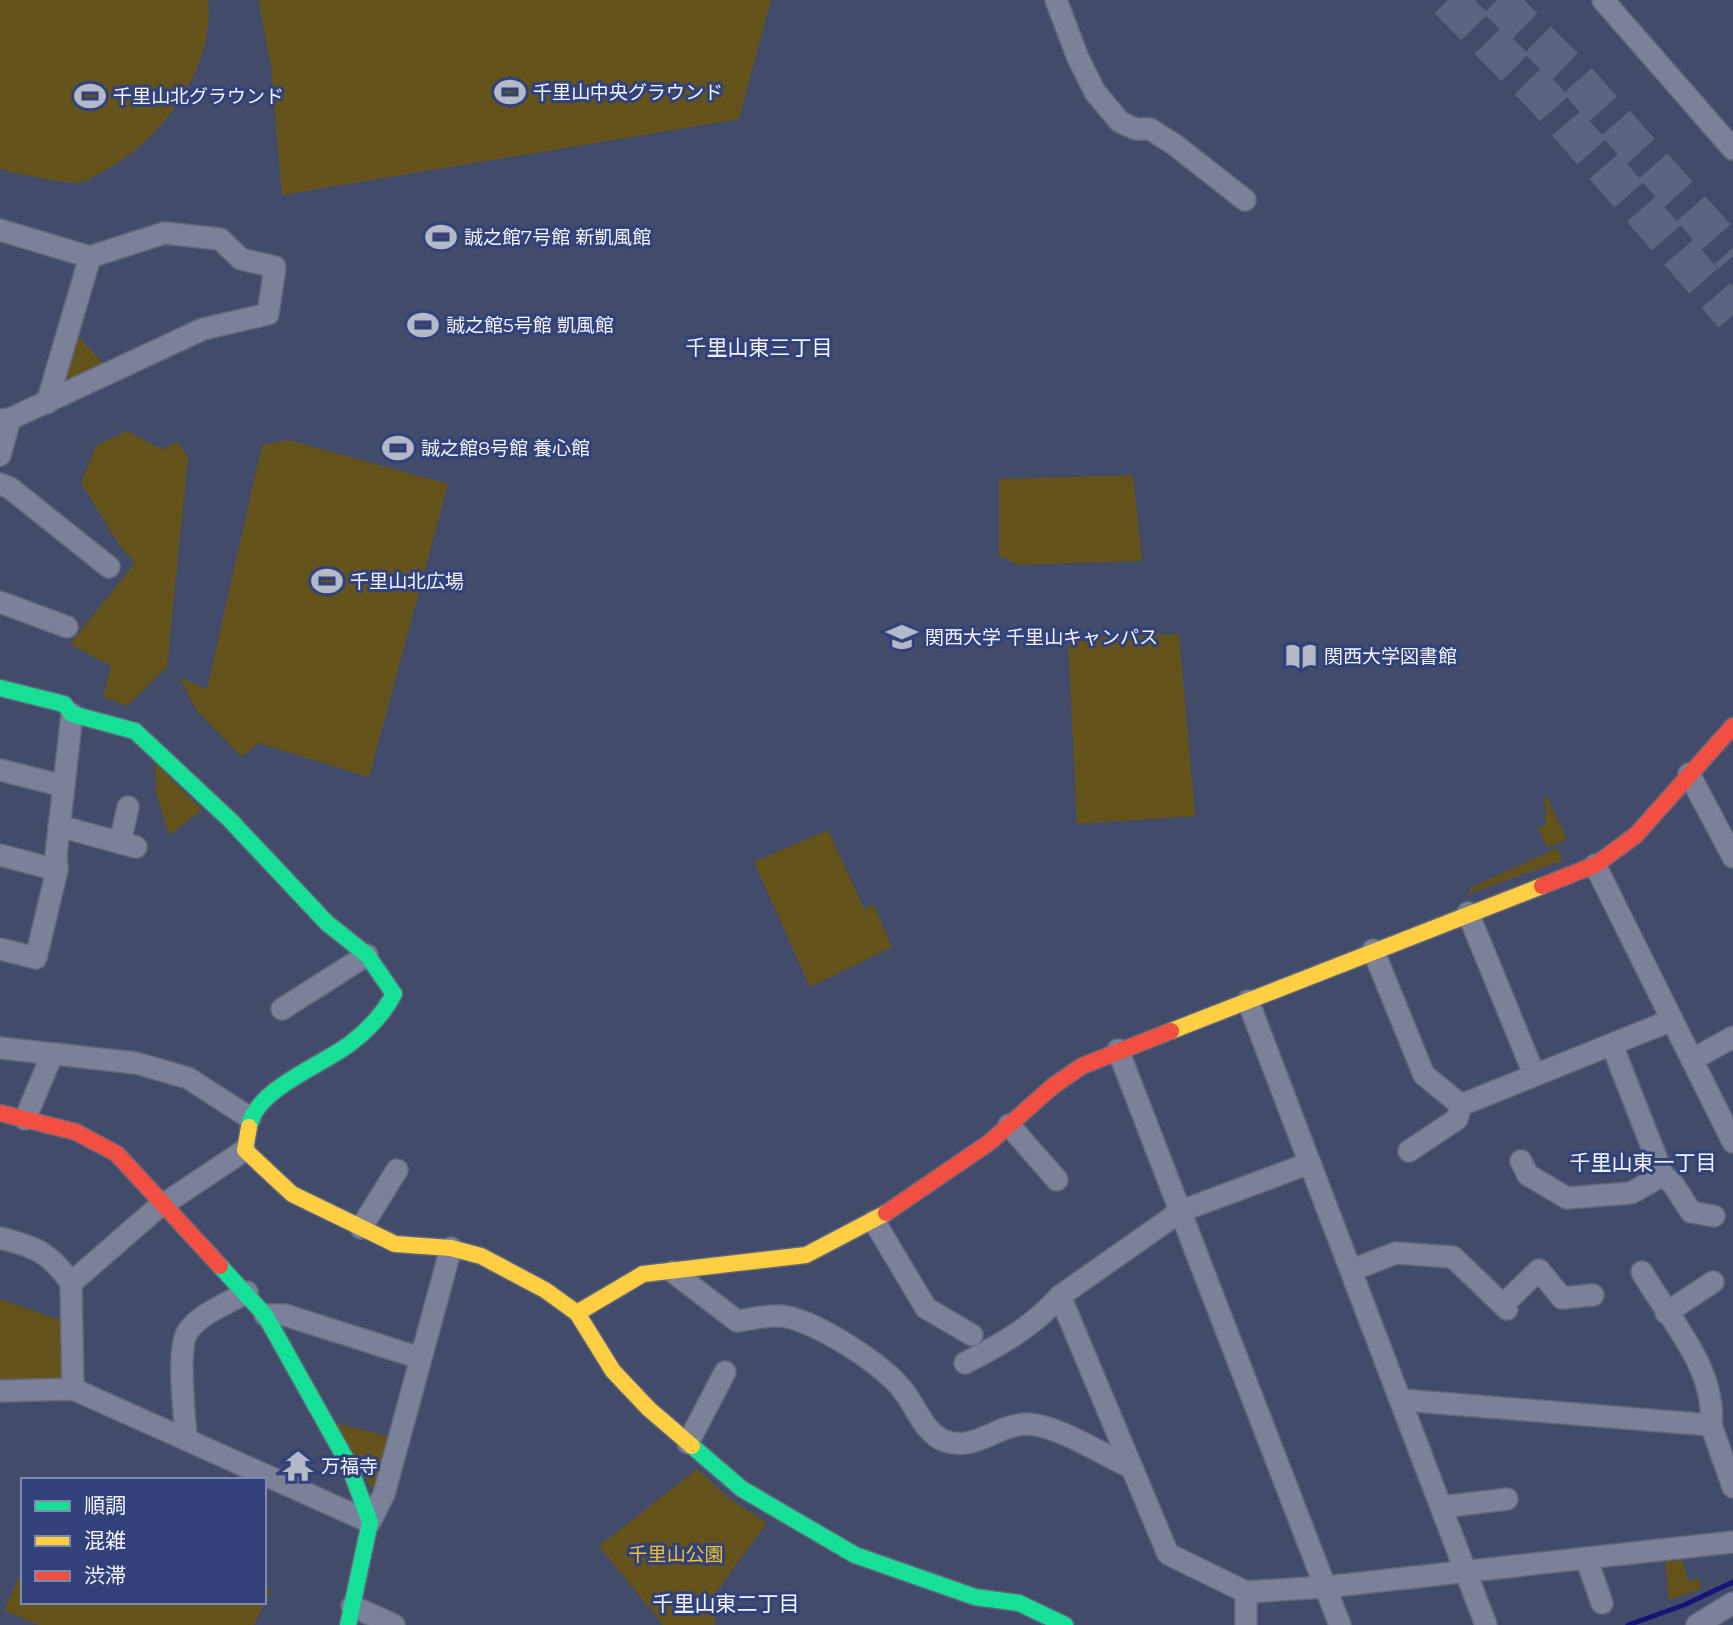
<svg xmlns="http://www.w3.org/2000/svg" width="1733" height="1625" font-family="Montserrat,'Noto Sans JP',sans-serif">
	<style>
		.green { fill: #64531b }
		.lines { fill: none; stroke-linecap: round; stroke-linejoin: round }
		.stream { stroke: #171379; stroke-width: 5 }
		.highway-tunnel { stroke: #5c6480; stroke-width: 38; stroke-dasharray: 38 19; stroke-linecap: butt }
		.street-casing { stroke: #61667b; stroke-width: 24 }
		.fast-casing { stroke: #61667b; stroke-width: 19 }
		.slow-casing { stroke: #61667b; stroke-width: 19 }
		.jam-casing { stroke: #61667b; stroke-width: 19 }
		.street { stroke: #7a8198; stroke-width: 21 }
		.fast { stroke: #16e098; stroke-width: 16 }
		.slow { stroke: #ffcf43; stroke-width: 16 }
		.jam { stroke: #f24e42; stroke-width: 16 }
		.labels { text-anchor: middle; dominant-baseline: central; stroke-width: 6; stroke-linejoin: round; paint-order: stroke }
		.poi-label { font-size: 19px; fill: #f1f4fb; stroke: #32417a; text-anchor: start }
		.park-label { font-size: 19px; fill: #efc22c; stroke: #32417a }
		.neighbourhood-label { font-size: 21px; fill: #f1f4fb; stroke: #32417a }
	</style>
	<rect width="100%" height="100%" fill="#424b6a"/>
	<!-- green -->
	<g class="green">
		<path d="M0 0H208C215 68 162 140 104 171 97 174 87 182 80 183 67 184 13 173 0 169Z"/>
		<polygon points="258,0 771,0 739,119 282,195 271,66"/>
		<polygon points="75,332 104,365 69,381 63,375"/>
		<polygon points="127,431 162,449 177,442 188,457 167,667 127,706 103,697 111,666 70,644 135,563 120,546 81,483 96,446"/>
		<polygon points="288,440 448,484 369,777 258,743 242,757 197,711 179,677 207,689 262,445"/>
		<polygon points="1133,475 1142,561 1019,565 999,556 999,479"/>
		<polygon points="1179,634 1195,816 1077,824 1068,639"/>
		<polygon points="155,763 202,810 169,835 156,792"/>
		<polygon points="1547,797 1567,839 1547,848 1538,828 1547,823 1544,816 1547,814 1544,799"/>
		<polygon points="828,830 864,909 874,905 892,947 810,987 754,862"/>
		<polygon points="1557,848 1563,860 1463,896 1471,891 1470,888"/>
		<polygon points="0,1299 63,1321 66,1377 61,1381 0,1384"/>
		<polygon points="336,1423 390,1437 377,1484 370,1487"/>
		<polygon points="697,1469 730,1499 767,1523 716,1592 715,1625 663,1625 599,1546"/>
		<polygon points="1681,1554 1688,1581 1699,1578 1701,1589 1669,1600 1665,1562 1661,1562 1660,1557"/>
		<polygon points="23,1569 23,1602 264,1602 264,1586 271,1589 254,1625 38,1625 4,1610"/>
	</g>
	<g class="lines">
		<!-- stream -->
		<polyline class="stream" points="1628,1625 1684,1605 1733,1582"/>
		<!-- highway-tunnel -->
		<g class="highway-tunnel">
			<polyline points="1448,0 1543,96 1733,315"/>
			<polyline points="1497,0 1570,72 1733,256"/>
		</g>
		<defs>
			<g id="street">
				<polyline points="1056,0 1078,58 1095,92 1120,122 1136,129 1150,129 1175,145 1245,200"/>
				<polyline points="1603,0 1733,149"/>
				<polyline points="0,230 90,257 164,233 220,239 241,259 275,267 268,314 203,329 10,419 0,420"/>
				<polyline points="47,403 90,257"/>
				<polyline points="0,455 10,419"/>
				<polyline points="0,484 10,488 109,567"/>
				<polyline points="0,602 67,627"/>
				<polyline points="0,770 64,786"/>
				<polyline points="1689,774 1733,857"/>
				<polyline points="59,826 136,847"/>
				<polyline points="120,843 128,807"/>
				<polyline points="0,855 57,870"/>
				<polyline points="1595,865 1733,1142"/>
				<polyline points="1468,913 1534,1074"/>
				<polyline points="0,949 36,958 57,870 56,855 72,714"/>
				<polyline points="1373,950 1424,1075 1461,1105 1672,1020"/>
				<polyline points="1248,1001 1486,1625"/>
				<polyline points="282,1009 367,955"/>
				<polyline points="0,1048 136,1063 188,1078 250,1118"/>
				<polyline points="1118,1050 1340,1625"/>
				<polyline points="1692,1060 1733,1037"/>
				<polyline points="25,1119 52,1055"/>
				<polyline points="1009,1125 1057,1180"/>
				<polyline points="1409,1151 1457,1119 1461,1105"/>
				<polyline points="1521,1161 1528,1175 1567,1198 1631,1193 1663,1175 1612,1045"/>
				<polyline points="1310,1163 1181,1211 1060,1296 1168,1554 1246,1592 1325,1587 1733,1542"/>
				<polyline points="1663,1175 1673,1184 1691,1212 1714,1216"/>
				<polyline points="874,1221 926,1308 972,1335"/>
				<polyline points="361,1228 397,1170"/>
				<path d="M0 1238C36 1247 49 1252 71 1283"/>
				<polyline points="1352,1270 1396,1253 1453,1257 1507,1309"/>
				<path d="M673 1272 737 1321C751 1319 766 1315 780 1316 812 1318 887 1366 905 1393 917 1409 925 1434 945 1441 975 1452 998 1424 1027 1424 1057 1425 1102 1454 1130 1467"/>
				<path d="M1642 1272C1669 1319 1717 1369 1711 1425"/>
				<polyline points="1503,1305 1539,1270 1562,1298 1593,1295"/>
				<polyline points="1666,1313 1713,1282"/>
				<polyline points="265,1315 285,1315 420,1358"/>
				<path d="M965 1363C1000 1345 1034 1326 1060 1296"/>
				<polyline points="73,1389 71,1283 155,1210 245,1150"/>
				<polyline points="0,1391 73,1389 370,1522 384,1494 451,1248"/>
				<polyline points="1402,1400 1711,1425 1733,1487"/>
				<path d="M186 1439C185 1416 176 1348 188 1331 201 1313 229 1303 247 1292"/>
				<polyline points="688,1443 725,1372"/>
				<polyline points="1442,1507 1507,1499"/>
				<polyline points="1586,1558 1602,1603"/>
				<polyline points="352,1606 394,1625"/>
				<polyline points="1246,1625 1246,1592"/>
				<polyline points="1697,1625 1733,1603"/>
			</g>
			<g id="fast">
				<path d="M0 688 64 704 72 714 135 731 230 820 327 923 367 955 394 994C384 1013 369 1029 351 1043 323 1065 255 1089 249 1127"/>
				<polyline points="220,1266 265,1315 348,1463 370,1522 348,1625"/>
				<polyline points="692,1446 742,1489 855,1555 975,1597 1019,1603 1065,1625"/>
			</g>
			<g id="slow">
				<polyline points="1171,1031 1542,886"/>
				<polyline points="249,1127 245,1150 292,1194 395,1244 451,1248 481,1256 545,1290 577,1313 613,1371 649,1409 692,1446"/>
				<polyline points="577,1313 643,1274 806,1255 886,1213"/>
			</g>
			<g id="jam">
				<polyline points="1542,886 1595,865 1636,835 1733,726"/>
				<polyline points="0,1113 76,1132 117,1154 220,1266"/>
				<polyline points="886,1213 990,1142 1053,1086 1082,1066 1171,1031"/>
			</g>
		</defs>
		<!-- street casing -->
		<use href="#street" class="street-casing"/>
		<!-- fast casing -->
		<use href="#fast" class="fast-casing"/>
		<!-- slow casing -->
		<use href="#slow" class="slow-casing"/>
		<!-- jam casing -->
		<use href="#jam" class="jam-casing"/>
		<!-- street -->
		<use href="#street" class="street"/>
		<!-- fast -->
		<use href="#fast" class="fast"/>
		<!-- slow -->
		<use href="#slow" class="slow"/>
		<!-- jam -->
		<use href="#jam" class="jam"/>
	</g>
	<!-- icons -->
	<defs>
		<symbol id="stadium-bare" viewBox="-9 -9 18 18"><path d="M0-5a6.5 5 0 1 0 0 10a6.5 5 0 1 0 0-10ZM-3.5-1.8h7v3.6h-7Z" fill="#b4b9c8" stroke="#32417a" stroke-width="2.5" paint-order="stroke"/></symbol>
		<symbol id="university-bare" viewBox="-9 -9 18 18"><path d="M0-5L7-2L0 1L-7-2ZM-4 1L0 2.5L4 1V4Q0 6-4 4Z" fill="#b4b9c8" stroke="#32417a" stroke-width="2.5" paint-order="stroke"/></symbol>
		<symbol id="library-bare" viewBox="-9 -9 18 18"><path d="M-6-4Q-3-5.5-.7-3.5V5Q-3 3-6 4ZM6-4Q3-5.5 .7-3.5V5Q3 3 6 4Z" fill="#b4b9c8" stroke="#32417a" stroke-width="2.5" paint-order="stroke"/></symbol>
		<symbol id="temple-bare" viewBox="-9 -9 18 18"><path d="M0-6L5-2H3V0L6.5 2.5H4V6H1.5V3h-3V6H-4V2.5H-6.5L-3 0V-2H-5Z" fill="#b4b9c8" stroke="#32417a" stroke-width="2.5" paint-order="stroke"/></symbol>
	</defs>
	<g fill-rule="evenodd">
		<use href="#stadium-bare" x="488" y="70" width="44" height="44"/>
		<use href="#stadium-bare" x="68" y="74" width="44" height="44"/>
		<use href="#stadium-bare" x="419" y="215" width="44" height="44"/>
		<use href="#stadium-bare" x="401" y="303" width="44" height="44"/>
		<use href="#stadium-bare" x="376" y="426" width="44" height="44"/>
		<use href="#stadium-bare" x="305" y="559" width="44" height="44"/>
		<use href="#university-bare" x="880" y="615" width="44" height="44"/>
		<use href="#library-bare" x="1279" y="634" width="44" height="44"/>
		<use href="#temple-bare" x="276" y="1444" width="44" height="44"/>
	</g>
	<g class="labels">
		<!-- poi labels -->
		<g class="poi-label">
			<text x="533" y="92">千里山中央グラウンド</text>
			<text x="113" y="96">千里山北グラウンド</text>
			<text x="464" y="237">誠之館7号館 新凱風館</text>
			<text x="446" y="325">誠之館5号館 凱風館</text>
			<text x="421" y="448">誠之館8号館 養心館</text>
			<text x="350" y="581">千里山北広場</text>
			<text x="925" y="637">関西大学 千里山キャンパス</text>
			<text x="1324" y="656">関西大学図書館</text>
			<text x="321" y="1466">万福寺</text>
		</g>
		<!-- park labels -->
		<g class="park-label">
			<text x="676" y="1554">千里山公園</text>
		</g>
		<!-- neighbourhood labels -->
		<g class="neighbourhood-label">
			<text x="759" y="347">千里山東三丁目</text>
			<text x="1643" y="1162">千里山東一丁目</text>
			<text x="726" y="1603">千里山東二丁目</text>
		</g>
	</g>
	<!-- legend -->
	<rect x="21" y="1478" width="245" height="126" fill="#32417a" stroke="#7e89ae" stroke-width="2"/>
	<rect x="35" y="1501" width="35" height="10" fill="#16e098" stroke="#7e89ae" stroke-width="2"/>
	<text x="84" y="1513" font-size="21" fill="#f1f4fb">順調</text>
	<rect x="35" y="1536" width="35" height="10" fill="#ffcf43" stroke="#7e89ae" stroke-width="2"/>
	<text x="84" y="1548" font-size="21" fill="#f1f4fb">混雑</text>
	<rect x="35" y="1571" width="35" height="10" fill="#f24e42" stroke="#7e89ae" stroke-width="2"/>
	<text x="84" y="1583" font-size="21" fill="#f1f4fb">渋滞</text>
</svg>
